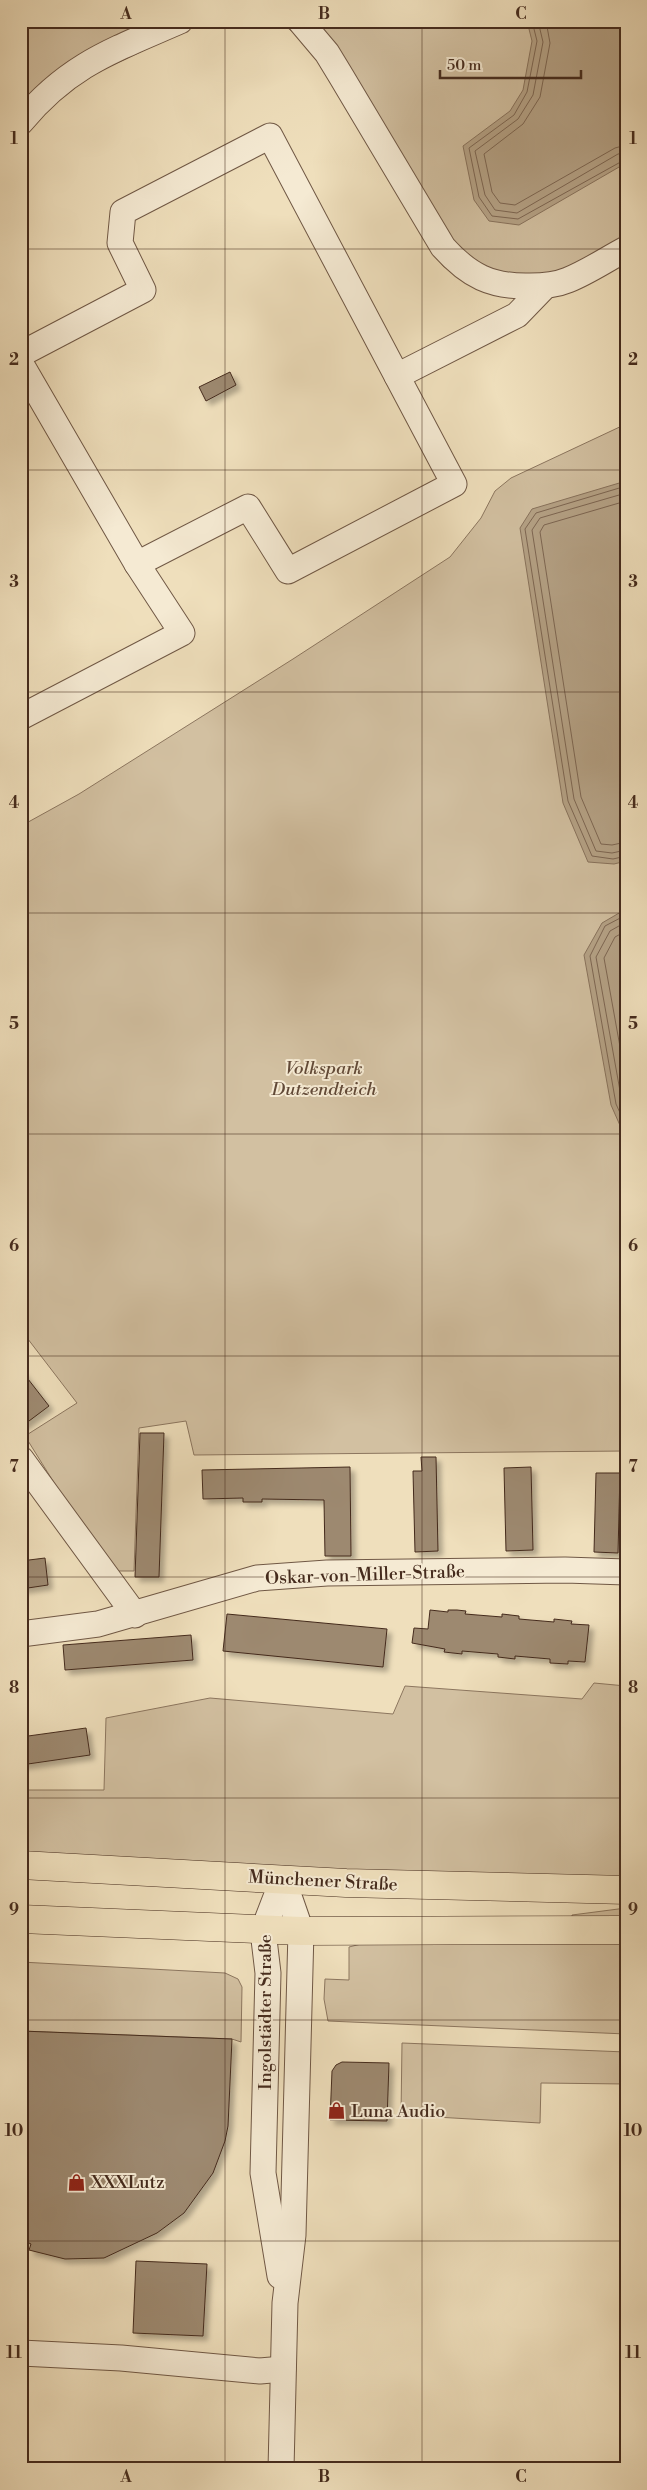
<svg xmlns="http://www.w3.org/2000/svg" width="647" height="2490" font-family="'Libre Bodoni',serif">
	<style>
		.green { fill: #d2c0a1; stroke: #8c765f }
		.water { fill: #b5a286; stroke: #88725c }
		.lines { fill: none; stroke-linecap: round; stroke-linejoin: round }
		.shore { stroke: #7d6652; stroke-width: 1 }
		.building { fill: #9d8970; stroke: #452b1d; filter: url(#shadow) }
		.minor-casing { stroke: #705845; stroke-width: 27 }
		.major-casing { stroke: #452b1d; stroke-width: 29 }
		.minor { stroke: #f5ead3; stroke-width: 25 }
		.major { stroke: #efdfbc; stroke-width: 28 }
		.grid { fill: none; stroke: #452b1d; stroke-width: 1; stroke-opacity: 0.55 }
		.labels { text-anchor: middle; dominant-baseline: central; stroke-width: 4; stroke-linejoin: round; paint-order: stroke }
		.park-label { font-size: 18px; font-style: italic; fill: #614937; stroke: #f5ead3 }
		.street-label { font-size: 18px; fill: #452b1d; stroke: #f5ead3 }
		.poi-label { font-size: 18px; fill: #452b1d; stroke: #f5ead3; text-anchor: start }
		.neatline { fill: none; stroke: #452b1d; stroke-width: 2 }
		.grid-label { font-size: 16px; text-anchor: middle; font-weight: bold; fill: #452b1d }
	</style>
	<defs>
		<filter id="shadow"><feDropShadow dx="4.5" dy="4.5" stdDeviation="2.5" flood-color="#0004"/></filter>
	</defs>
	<rect width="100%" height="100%" fill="#efdfbc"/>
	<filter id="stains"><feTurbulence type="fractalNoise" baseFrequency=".004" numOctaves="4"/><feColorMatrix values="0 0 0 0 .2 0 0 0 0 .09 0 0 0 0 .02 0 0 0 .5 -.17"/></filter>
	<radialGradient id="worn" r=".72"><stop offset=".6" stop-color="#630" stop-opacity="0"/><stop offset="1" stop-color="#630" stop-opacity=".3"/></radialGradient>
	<!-- green -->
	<g class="green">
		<polygon points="21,21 206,21 85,78 57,98 21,141"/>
		<polygon points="278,21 626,21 626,259 565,291 471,283 443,266 337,84 296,34"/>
		<polygon points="626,424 626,1451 194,1455 186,1421 139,1428 134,1571 109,1571 25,1436 77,1403 21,1330 21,826 79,794 293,659 450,557 481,518 495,491 511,478"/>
		<polygon points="594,1683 626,1686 626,1881 547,1880 21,1854 21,1790 104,1790 106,1718 210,1698 393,1714 405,1686 582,1699"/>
		<polygon points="626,1908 626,1921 572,1922 572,1915"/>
		<polygon points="626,1940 626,2034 328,2021 324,1999 325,1979 349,1980 349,1947 361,1944"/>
		<polygon points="21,1962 225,1973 238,1979 242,1987 241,2042 232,2039 21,2031"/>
		<polygon points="402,2043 626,2052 626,2084 541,2083 540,2123 401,2115"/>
	</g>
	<!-- water -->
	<g class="water">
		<polygon points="527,21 626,21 626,163 519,225 489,221 474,200 463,146 510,111 523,90 532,41"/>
		<polygon points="626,481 626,861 614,864 588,862 563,803 520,528 532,509"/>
		<polygon points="626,909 626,1139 611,1105 584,955 602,923"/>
	</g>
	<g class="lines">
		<!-- shore -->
		<g class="shore">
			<polyline points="532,21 537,41 527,92 514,115 469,148 479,197 492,216 518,219 626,159"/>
			<polyline points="538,21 543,42 533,95 518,119 475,151 485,195 495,210 517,213 618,154 626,153"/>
			<polyline points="546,21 550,43 540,97 523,124 484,154 492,192 500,203 515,205 615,148 626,145"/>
			<polyline points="626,486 536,513 525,529 568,801 592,856 613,859 626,856"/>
			<polyline points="626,493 540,518 532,530 574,799 596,851 612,853 626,850"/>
			<polyline points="626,501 544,525 540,532 581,797 601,844 612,845 626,842"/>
			<polyline points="626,915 605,926 590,956 616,1104 626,1126"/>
			<polyline points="626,922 610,931 596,957 622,1102 626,1111"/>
			<polyline points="626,931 615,937 604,958 626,1080"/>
		</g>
	</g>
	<!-- building -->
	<g class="building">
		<polygon points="230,372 236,385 206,401 199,387"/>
		<polygon points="21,1370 49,1406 21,1427"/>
		<polygon points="140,1433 164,1433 159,1577 135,1577"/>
		<polygon points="421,1457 436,1457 438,1551 415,1552 413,1471 422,1471"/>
		<polygon points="350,1467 351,1556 325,1556 324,1500 262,1499 262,1502 243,1502 243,1498 203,1499 202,1470"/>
		<polygon points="531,1467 533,1550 506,1551 504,1468"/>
		<polygon points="596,1473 620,1473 618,1553 594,1552"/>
		<polygon points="45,1558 48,1585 21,1589 21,1561"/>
		<polygon points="430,1610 448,1612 448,1610 457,1610 466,1611 465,1614 502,1617 502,1614 519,1616 519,1619 554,1622 554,1619 572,1621 571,1624 589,1625 585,1662 568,1661 568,1664 550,1663 550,1659 515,1656 515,1659 498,1657 498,1654 462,1651 462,1654 444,1652 445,1649 412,1643 414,1628 428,1629"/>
		<polygon points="227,1614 387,1629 383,1667 223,1651"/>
		<polygon points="191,1635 193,1660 65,1670 63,1645"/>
		<polygon points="86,1728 90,1755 21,1765 21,1737"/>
		<polygon points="21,2031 232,2039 228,2126 225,2141 213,2173 184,2213 157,2233 104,2258 65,2259 29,2250 31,2244 21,2239"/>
		<polygon points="342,2062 389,2063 387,2121 330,2120 332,2071 336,2065"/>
		<polygon points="136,2261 207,2264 203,2336 133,2333"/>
	</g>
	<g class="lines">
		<defs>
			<g id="minor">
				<path d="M300 21 327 53 341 76 443 247C469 276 491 287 530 286 543 286 556 285 568 280 588 272 607 259 626 249"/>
				<path d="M21 122C69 64 114 50 180 21"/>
				<polyline points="21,354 143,290 120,243 123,212 270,136 454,484 288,571 248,507 137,564 182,633 21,717"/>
				<polyline points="21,364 137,564"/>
				<polyline points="397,376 517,315 545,286"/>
				<polyline points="21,1459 135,1615"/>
				<polyline points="21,1634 98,1624 257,1578 327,1573 565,1570 626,1572"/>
				<polyline points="280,2276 263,2173 268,1973 263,1931 283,1879"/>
				<polyline points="21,2353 121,2358 260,2371 283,2369"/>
				<polyline points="281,2469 285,2303 293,2235 301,1931 283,1879"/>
			</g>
			<g id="major">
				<polyline points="21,1865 346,1883 626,1890"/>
				<polyline points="21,1919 301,1931 626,1930"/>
			</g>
		</defs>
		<!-- minor casing -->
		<use href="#minor" class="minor-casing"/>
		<!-- major casing -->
		<use href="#major" class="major-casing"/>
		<!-- minor -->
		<use href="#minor" class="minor"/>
		<!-- major -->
		<use href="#major" class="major"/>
	</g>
	<!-- grid -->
	<path class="grid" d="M225 21V2469M422 21V2469M21 249H626M21 470H626M21 692H626M21 913H626M21 1134H626M21 1356H626M21 1577H626M21 1798H626M21 2020H626M21 2241H626"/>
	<!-- icons -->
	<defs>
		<symbol id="shop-bare" viewBox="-9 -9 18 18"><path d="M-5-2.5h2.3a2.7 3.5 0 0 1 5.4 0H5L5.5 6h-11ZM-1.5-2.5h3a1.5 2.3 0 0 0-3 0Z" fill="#8f2418" stroke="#f5ead3" stroke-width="2.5" paint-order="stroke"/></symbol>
	</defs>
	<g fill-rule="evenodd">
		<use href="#shop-bare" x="324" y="2098" width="25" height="25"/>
		<use href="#shop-bare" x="64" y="2170" width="25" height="25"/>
	</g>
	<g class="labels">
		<!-- park labels -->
		<g class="park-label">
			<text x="324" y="1068">Volkspark<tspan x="324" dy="21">Dutzendteich</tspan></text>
		</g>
		<!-- street labels -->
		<g class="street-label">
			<text transform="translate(365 1575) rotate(-2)">Oskar-von-Miller-Straße</text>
			<text transform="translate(323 1881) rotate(3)">Münchener Straße</text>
			<text transform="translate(265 2012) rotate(-90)">Ingolstädter Straße</text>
		</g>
		<!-- poi labels -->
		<g class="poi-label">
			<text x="351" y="2111">Luna Audio</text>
			<text x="91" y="2182">XXXLutz</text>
		</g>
	</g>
	<!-- margin -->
	<rect width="647" height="2490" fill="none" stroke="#efdfbc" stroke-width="55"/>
	<!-- scale -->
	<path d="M440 70v8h141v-8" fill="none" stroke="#452b1d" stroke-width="2.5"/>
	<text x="447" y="70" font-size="15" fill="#452b1d" stroke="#f5ead3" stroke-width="4" paint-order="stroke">50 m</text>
	<rect x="28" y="28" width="592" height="2434" class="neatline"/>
	<g class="grid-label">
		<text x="126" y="19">A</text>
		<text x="324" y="19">B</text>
		<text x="521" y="19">C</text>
		<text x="14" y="144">1</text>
		<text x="633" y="144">1</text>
		<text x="14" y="365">2</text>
		<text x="633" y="365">2</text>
		<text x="14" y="587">3</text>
		<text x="633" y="587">3</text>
		<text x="14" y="808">4</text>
		<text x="633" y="808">4</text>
		<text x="14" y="1029">5</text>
		<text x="633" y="1029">5</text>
		<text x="14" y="1251">6</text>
		<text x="633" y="1251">6</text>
		<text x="14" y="1472">7</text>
		<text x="633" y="1472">7</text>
		<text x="14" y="1693">8</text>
		<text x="633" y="1693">8</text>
		<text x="14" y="1915">9</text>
		<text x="633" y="1915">9</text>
		<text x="14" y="2136">10</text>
		<text x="633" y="2136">10</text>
		<text x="14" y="2358">11</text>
		<text x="633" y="2358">11</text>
		<text x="126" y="2482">A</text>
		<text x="324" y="2482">B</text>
		<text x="521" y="2482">C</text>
	</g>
	<rect width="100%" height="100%" filter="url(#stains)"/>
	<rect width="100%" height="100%" fill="url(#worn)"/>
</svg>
